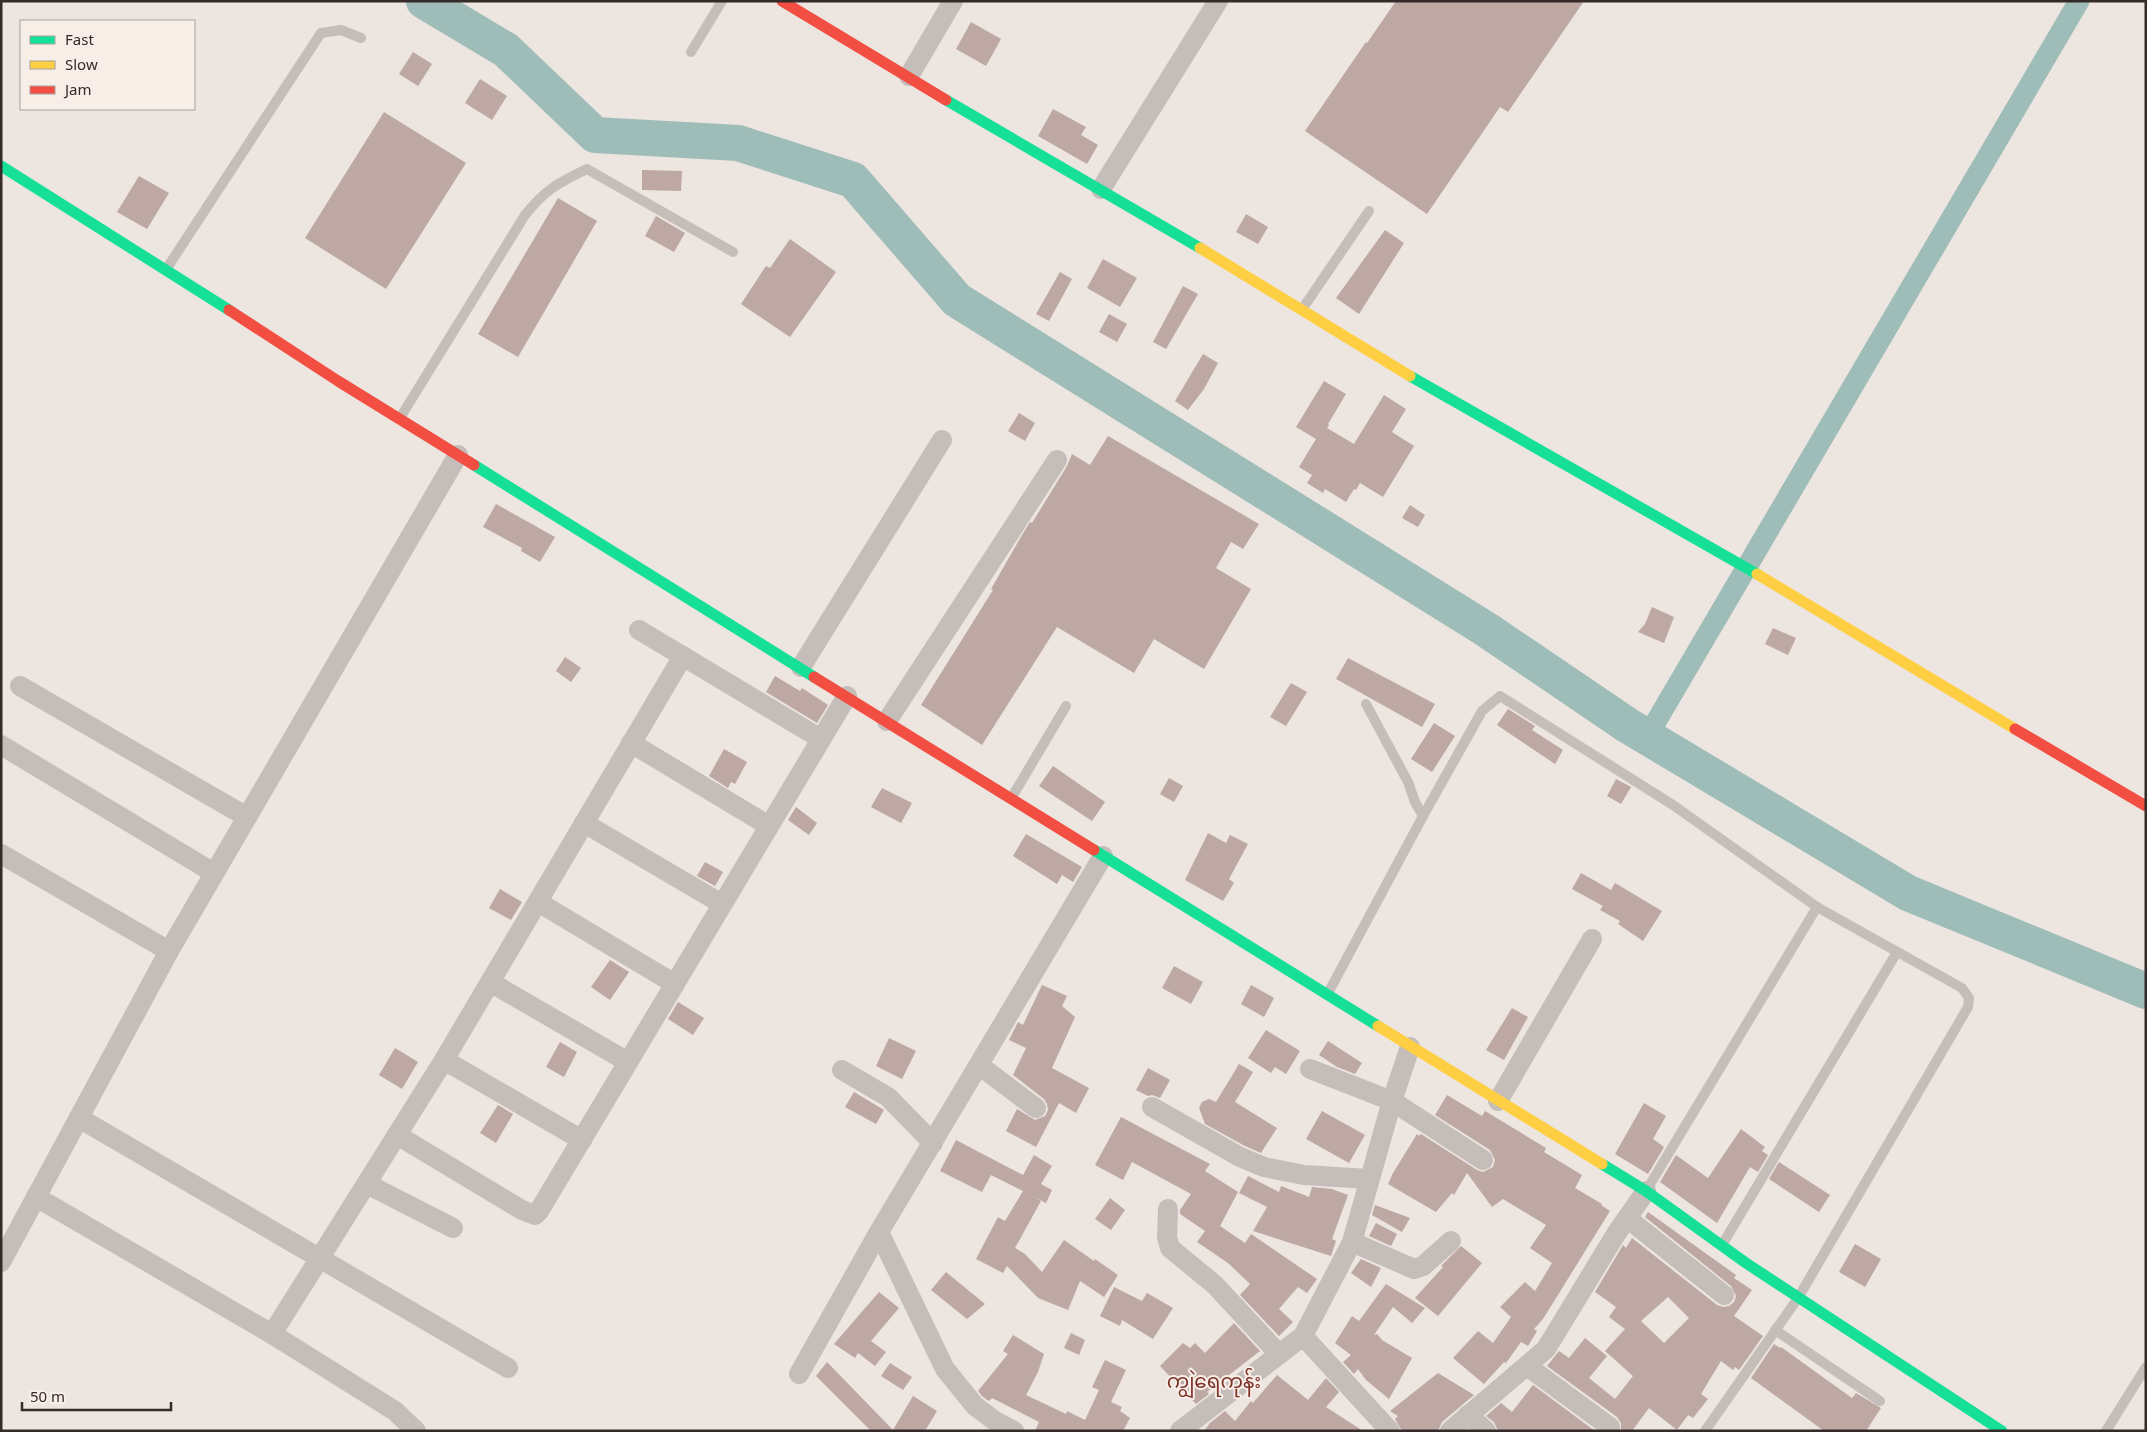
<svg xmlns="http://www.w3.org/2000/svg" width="2147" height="1432" font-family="'Noto Sans','Noto Sans Myanmar',sans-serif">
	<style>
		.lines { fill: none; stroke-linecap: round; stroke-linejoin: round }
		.canal { stroke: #9ebcb8; stroke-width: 21 }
		.river { stroke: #9ebcb8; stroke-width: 36 }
		.building { fill: #bea8a3; fill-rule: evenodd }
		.lane { stroke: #c4bdb9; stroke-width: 10 }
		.street { stroke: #c4bdb9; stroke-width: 20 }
		.fast { stroke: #16e098; stroke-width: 11 }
		.slow { stroke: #ffcf43; stroke-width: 11 }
		.jam { stroke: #f24e42; stroke-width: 11 }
		.labels { text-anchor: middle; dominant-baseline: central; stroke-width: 4; stroke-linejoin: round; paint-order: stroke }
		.quarter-label { font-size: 20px; fill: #7d3227; stroke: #f8eee8 }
	</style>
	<rect width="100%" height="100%" fill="#ece5e0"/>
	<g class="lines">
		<!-- canal -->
		<polyline class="canal" points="1647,737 2079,1"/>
		<!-- river -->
		<polyline class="river" points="424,1 506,50 595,135 738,143 853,180 957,300 1487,630 1627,725 1908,893 2146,991"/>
	</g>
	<!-- building -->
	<g class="building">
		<polygon points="1396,1 1584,1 1508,112 1500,107 1427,214 1305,131 1366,42 1367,43"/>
		<polygon points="971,22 1001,39 986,66 956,49"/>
		<polygon points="413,52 432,64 418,86 399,74"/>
		<polygon points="480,79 507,96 492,120 465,103"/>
		<polygon points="1053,109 1086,127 1081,135 1098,145 1087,164 1038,136"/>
		<polygon points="384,112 466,163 386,289 305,238"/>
		<polygon points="642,170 682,171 681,191 642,190"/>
		<polygon points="139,176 169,193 147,229 117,212"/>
		<polygon points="558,198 597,221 518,357 478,334"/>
		<polygon points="1246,214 1268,227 1258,244 1236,232"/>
		<polygon points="656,216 685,233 674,252 645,236"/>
		<polygon points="1385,230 1404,243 1359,314 1336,298"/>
		<polygon points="790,239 836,272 790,337 741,304 766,266 770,268"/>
		<polygon points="1103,259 1137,278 1120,307 1087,288"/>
		<polygon points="1060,272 1072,279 1049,321 1036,314"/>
		<polygon points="1183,286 1198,294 1166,349 1153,342"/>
		<polygon points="1109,314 1127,324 1117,342 1099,332"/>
		<polygon points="1203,354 1218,363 1204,389 1188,410 1175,401"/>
		<polygon points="1324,381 1346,394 1328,424 1329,425 1327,428 1354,444 1384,395 1406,409 1392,432 1414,446 1383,497 1360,483 1356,490 1354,489 1346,502 1325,489 1323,493 1307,483 1312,475 1299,467 1316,439 1296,427"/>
		<polygon points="1019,413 1035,423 1025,441 1008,431"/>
		<polygon points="1108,436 1259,524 1243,549 1231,542 1216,568 1251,589 1204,669 1154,639 1134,673 1057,627 982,745 921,705 993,590 991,589 1022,535 1030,522 1032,523 1067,466 1072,454 1090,465"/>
		<polygon points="496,504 555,537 540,562 521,551 522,548 483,527"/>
		<polygon points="1410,505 1425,515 1418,527 1402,518"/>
		<polygon points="1652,607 1674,617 1664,643 1638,632 1645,624"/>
		<polygon points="1773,628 1796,638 1788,655 1765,644"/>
		<polygon points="565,657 581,668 571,682 556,671"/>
		<polygon points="1348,658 1435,704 1422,727 1336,679"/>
		<polygon points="775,676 800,691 802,688 828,705 817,723 766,692"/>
		<polygon points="1291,683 1307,692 1286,726 1270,717"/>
		<polygon points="1508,709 1535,726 1532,730 1563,750 1555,764 1497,725"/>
		<polygon points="1434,723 1455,736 1432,772 1411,759"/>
		<polygon points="724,749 747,762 735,784 731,782 728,788 709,776"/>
		<polygon points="1053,766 1105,802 1092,821 1039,786"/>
		<polygon points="1169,778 1183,786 1174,802 1160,794"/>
		<polygon points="1616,779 1631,787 1621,804 1607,796"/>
		<polygon points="882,788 912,803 901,823 871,807"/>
		<polygon points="796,807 817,823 809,835 788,820"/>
		<polygon points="1208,833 1226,843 1230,835 1248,844 1229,879 1234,883 1223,901 1185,880"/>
		<polygon points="1026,834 1082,867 1073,882 1062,875 1057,884 1013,856"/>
		<polygon points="705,862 723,872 715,886 697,876"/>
		<polygon points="1581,873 1611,890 1615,883 1662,911 1643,941 1618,924 1620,921 1600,910 1603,906 1572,889"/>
		<polygon points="500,889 522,902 511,920 489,908"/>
		<polygon points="610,960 629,972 610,1000 591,987"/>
		<polygon points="1174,966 1203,982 1191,1004 1162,988"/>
		<polygon points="1042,985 1067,996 1062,1006 1075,1017 1052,1068 1089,1088 1076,1113 1059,1103 1036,1147 1006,1131 1017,1109 1035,1120 1045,1116 1048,1110 1047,1104 1044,1099 1013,1075 1026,1048 1009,1040 1018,1022 1023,1025"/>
		<polygon points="1251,985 1274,998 1264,1017 1241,1004"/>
		<polygon points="678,1002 704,1018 693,1035 668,1019"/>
		<polygon points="1512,1008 1528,1017 1504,1060 1486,1050"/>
		<polygon points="1266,1030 1300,1051 1286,1074 1275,1067 1271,1073 1248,1058"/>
		<polygon points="889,1038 916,1051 902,1079 876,1066"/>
		<polygon points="1328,1041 1362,1063 1355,1074 1337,1067 1319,1055"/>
		<polygon points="560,1042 577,1052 564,1077 546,1067"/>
		<polygon points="395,1048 418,1062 402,1089 379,1075"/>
		<polygon points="1239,1064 1253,1072 1235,1102 1277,1128 1261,1153 1245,1146 1205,1124 1199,1108 1202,1102 1209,1099 1216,1102"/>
		<polygon points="1148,1068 1170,1080 1160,1098 1152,1095 1148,1096 1136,1090"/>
		<polygon points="854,1092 884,1110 876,1124 845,1107"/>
		<polygon points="1447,1095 1482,1116 1485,1111 1546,1148 1544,1152 1582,1175 1575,1188 1602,1204 1601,1205 1610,1211 1543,1319 1534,1329 1537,1331 1528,1346 1521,1342 1506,1363 1504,1362 1484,1384 1453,1358 1478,1331 1493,1343 1511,1317 1500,1307 1525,1282 1535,1291 1552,1263 1530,1248 1546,1225 1503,1199 1492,1207 1467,1173 1454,1195 1452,1193 1436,1212 1388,1184 1393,1173 1417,1134 1419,1136 1421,1134 1477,1170 1483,1172 1493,1167 1495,1160 1490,1150 1435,1115"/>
		<polygon points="1644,1103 1666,1116 1653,1139 1664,1147 1648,1174 1615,1154"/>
		<polygon points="498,1105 513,1114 496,1143 480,1133"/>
		<polygon points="1322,1111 1365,1135 1349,1163 1306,1139"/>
		<polygon points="1121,1117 1210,1164 1205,1171 1238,1192 1220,1226 1245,1243 1251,1234 1317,1279 1307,1293 1298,1287 1279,1309 1293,1322 1279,1336 1240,1295 1250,1284 1228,1263 1197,1242 1205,1231 1180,1214 1180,1210 1191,1194 1132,1162 1123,1180 1095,1165"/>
		<polygon points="1741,1129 1765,1147 1762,1151 1768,1155 1758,1172 1750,1167 1717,1223 1660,1182 1676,1155 1708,1178"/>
		<polygon points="956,1140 1023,1175 1034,1155 1052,1166 1041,1184 1052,1190 1046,1203 1032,1196 1041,1201 1015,1248 1025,1254 1042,1272 1064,1240 1094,1261 1095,1259 1118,1275 1104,1297 1080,1281 1068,1310 1038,1298 1007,1266 1003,1273 976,1259 998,1217 1005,1221 1023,1191 991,1175 982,1192 940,1171"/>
		<polygon points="1779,1162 1830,1195 1819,1212 1769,1179"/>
		<polygon points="1248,1176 1279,1192 1281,1186 1309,1197 1312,1187 1332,1189 1348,1195 1332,1239 1336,1241 1331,1256 1253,1231 1267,1207 1239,1193"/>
		<polygon points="1110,1198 1125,1210 1111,1230 1095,1219"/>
		<polygon points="1375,1205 1410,1218 1402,1232 1372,1215"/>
		<path d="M1648 1212 1736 1275 1734 1278 1752 1290 1734 1316 1763 1336 1739 1370 1735 1367 1733 1370 1721 1361 1701 1394 1708 1399 1693 1418 1688 1415 1677 1430 1649 1408 1632 1431H1621V1423L1617 1417 1547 1366 1559 1351 1569 1358 1585 1338 1607 1356 1589 1378 1615 1399 1633 1376 1605 1351 1625 1329 1609 1317 1616 1307 1595 1292 1623 1245 1626 1248 1632 1238 1717 1305 1723 1307 1729 1306 1734 1302 1736 1296 1731 1286 1645 1217ZM1668 1297 1689 1318 1664 1343 1641 1321Z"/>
		<polygon points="1376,1223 1397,1234 1391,1246 1369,1236"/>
		<polygon points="1855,1244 1881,1259 1865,1287 1839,1272"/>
		<polygon points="1461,1246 1482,1263 1438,1316 1415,1298 1443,1267 1441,1266"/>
		<polygon points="1361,1259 1381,1268 1371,1287 1351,1273"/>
		<polygon points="946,1272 985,1304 967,1319 931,1290"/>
		<polygon points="1386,1284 1425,1308 1412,1323 1393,1307 1374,1335 1377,1334 1382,1340 1412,1358 1389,1399 1366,1380 1358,1369 1354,1374 1343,1362 1351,1355 1335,1343 1352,1316 1359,1321"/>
		<polygon points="1114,1287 1142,1301 1147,1293 1173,1308 1153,1339 1122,1320 1120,1326 1100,1316"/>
		<polygon points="879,1292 899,1308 871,1341 886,1352 875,1366 858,1353 855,1358 834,1344"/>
		<polygon points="1234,1323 1260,1351 1207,1392 1209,1394 1196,1404 1160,1366 1183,1343 1190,1348 1195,1343 1205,1353"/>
		<polygon points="1071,1333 1085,1340 1079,1355 1064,1348"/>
		<polygon points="1013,1335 1044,1354 1038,1372 1026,1395 1066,1414 1067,1411 1085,1420 1099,1390 1092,1387 1105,1360 1126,1370 1111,1402 1122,1407 1120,1411 1130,1418 1123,1431 1035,1431 1039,1422 992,1398 989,1401 983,1397 978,1391 1008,1354 1003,1351"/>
		<polygon points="1774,1344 1780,1348 1781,1347 1852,1398 1856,1393 1881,1408 1866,1431 1824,1431 1751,1378"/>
		<polygon points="827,1362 893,1430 913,1396 937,1411 925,1431 871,1431 816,1376"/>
		<polygon points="890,1363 912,1377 903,1390 881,1376"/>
		<polygon points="1438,1373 1474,1395 1442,1422 1438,1431 1402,1431 1395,1419 1398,1416 1390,1411"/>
		<polygon points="1277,1375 1308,1400 1326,1378 1339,1392 1326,1407 1363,1431 1204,1431 1210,1423 1225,1411 1235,1421 1251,1401 1253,1403"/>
		<polygon points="1533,1385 1595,1431 1498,1431 1494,1422 1486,1416 1501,1403 1512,1412"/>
	</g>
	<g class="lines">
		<!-- lane -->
		<g class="lane">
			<polyline points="691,52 722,1"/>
			<polyline points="167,268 321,33 341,30 361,38"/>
			<polyline points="1303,308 1369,211"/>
			<path d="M400 418 525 215C546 189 558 183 587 169L733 252"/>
			<polyline points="1366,704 1408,782 1415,802 1423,816"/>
			<polyline points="1012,797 1066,706"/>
			<polyline points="1327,995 1423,816 1482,711 1500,696 1673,805 1817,907 1962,988 1969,998 1968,1007 1798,1298 1705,1431"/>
			<polyline points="1646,1191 1817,907"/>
			<polyline points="1722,1245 1897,952"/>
			<polyline points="1775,1330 1880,1401"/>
			<polyline points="2106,1431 2146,1367"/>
		</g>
		<!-- street -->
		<g class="street">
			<polyline points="909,76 953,1"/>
			<polyline points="1101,189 1218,1"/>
			<polyline points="639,630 821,739"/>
			<polyline points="801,667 942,440"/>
			<polyline points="20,686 247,817"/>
			<polyline points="887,721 1057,460"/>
			<polyline points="631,743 769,826"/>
			<polyline points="1,745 214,873"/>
			<polyline points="584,823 722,904"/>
			<polyline points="1,854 169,951"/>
			<polyline points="538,902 675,984"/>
			<polyline points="490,982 628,1062"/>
			<polyline points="444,1060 582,1140"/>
			<polyline points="979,1065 1036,1108"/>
			<polyline points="1310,1069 1392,1101 1483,1160"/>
			<polyline points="842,1070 888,1097 933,1143"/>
			<polyline points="1498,1101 1592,939"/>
			<polyline points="1152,1107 1240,1157 1264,1167 1304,1175 1369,1179"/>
			<polyline points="79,1118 508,1368"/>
			<polyline points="397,1135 522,1210 535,1215 539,1211 847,696"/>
			<polyline points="367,1184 453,1228"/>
			<polyline points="36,1197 272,1334 444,1060 683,656"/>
			<polyline points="1168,1209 1167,1237 1170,1248 1215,1285 1278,1353"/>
			<polyline points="1627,1218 1724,1295"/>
			<polyline points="879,1232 945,1369 975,1406 995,1421 1014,1431"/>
			<polyline points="1352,1242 1414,1269 1423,1266 1451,1241"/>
			<polyline points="1,1262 169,951 458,455"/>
			<polyline points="272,1334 395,1411 416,1431"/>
			<polyline points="1303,1336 1390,1431"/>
			<polyline points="1527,1366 1610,1427"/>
			<polyline points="799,1374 879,1232 1103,856"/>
			<polyline points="1468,1415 1486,1431"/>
			<polyline points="1180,1431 1303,1336 1352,1242 1392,1101 1410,1047"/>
			<polyline points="1450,1431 1546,1349 1616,1234 1646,1191"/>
		</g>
		<!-- fast -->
		<g class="fast">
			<polyline points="946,100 1200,248"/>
			<polyline points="1,166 229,310"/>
			<polyline points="1410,376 1757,574"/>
			<polyline points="474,465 814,677"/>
			<polyline points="1094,850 1378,1026"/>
			<polyline points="1602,1164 1646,1191 1746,1263 2002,1431"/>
		</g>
		<!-- slow -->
		<g class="slow">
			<polyline points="1200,248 1410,376"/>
			<polyline points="1757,574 2015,729"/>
			<polyline points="1378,1026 1602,1164"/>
		</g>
		<!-- jam -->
		<g class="jam">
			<polyline points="782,1 946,100"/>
			<polyline points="229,310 338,381 474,465"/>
			<polyline points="814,677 1094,850"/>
			<polyline points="2015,729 2146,806"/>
		</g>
	</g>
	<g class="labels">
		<!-- quarter labels -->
		<g class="quarter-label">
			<text x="1214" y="1380">ကျွဲရေကုန်း</text>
		</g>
	</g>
	<!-- border -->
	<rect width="2147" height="1432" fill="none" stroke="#342a28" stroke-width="5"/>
	<!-- legend -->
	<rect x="20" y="20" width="175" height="90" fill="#f8eee8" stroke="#aaa09b"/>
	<rect x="30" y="36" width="25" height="8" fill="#16e098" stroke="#aaa09b"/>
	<text x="65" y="45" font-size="15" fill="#342a28">Fast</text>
	<rect x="30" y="61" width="25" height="8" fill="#ffcf43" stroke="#aaa09b"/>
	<text x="65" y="70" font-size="15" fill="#342a28">Slow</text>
	<rect x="30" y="86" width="25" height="8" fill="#f24e42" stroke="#aaa09b"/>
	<text x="65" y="95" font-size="15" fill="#342a28">Jam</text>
	<!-- scale -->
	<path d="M22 1402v8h149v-8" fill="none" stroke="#342a28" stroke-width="2.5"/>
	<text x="30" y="1402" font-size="15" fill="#342a28" stroke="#f8eee8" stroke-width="4" paint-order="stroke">50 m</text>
</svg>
